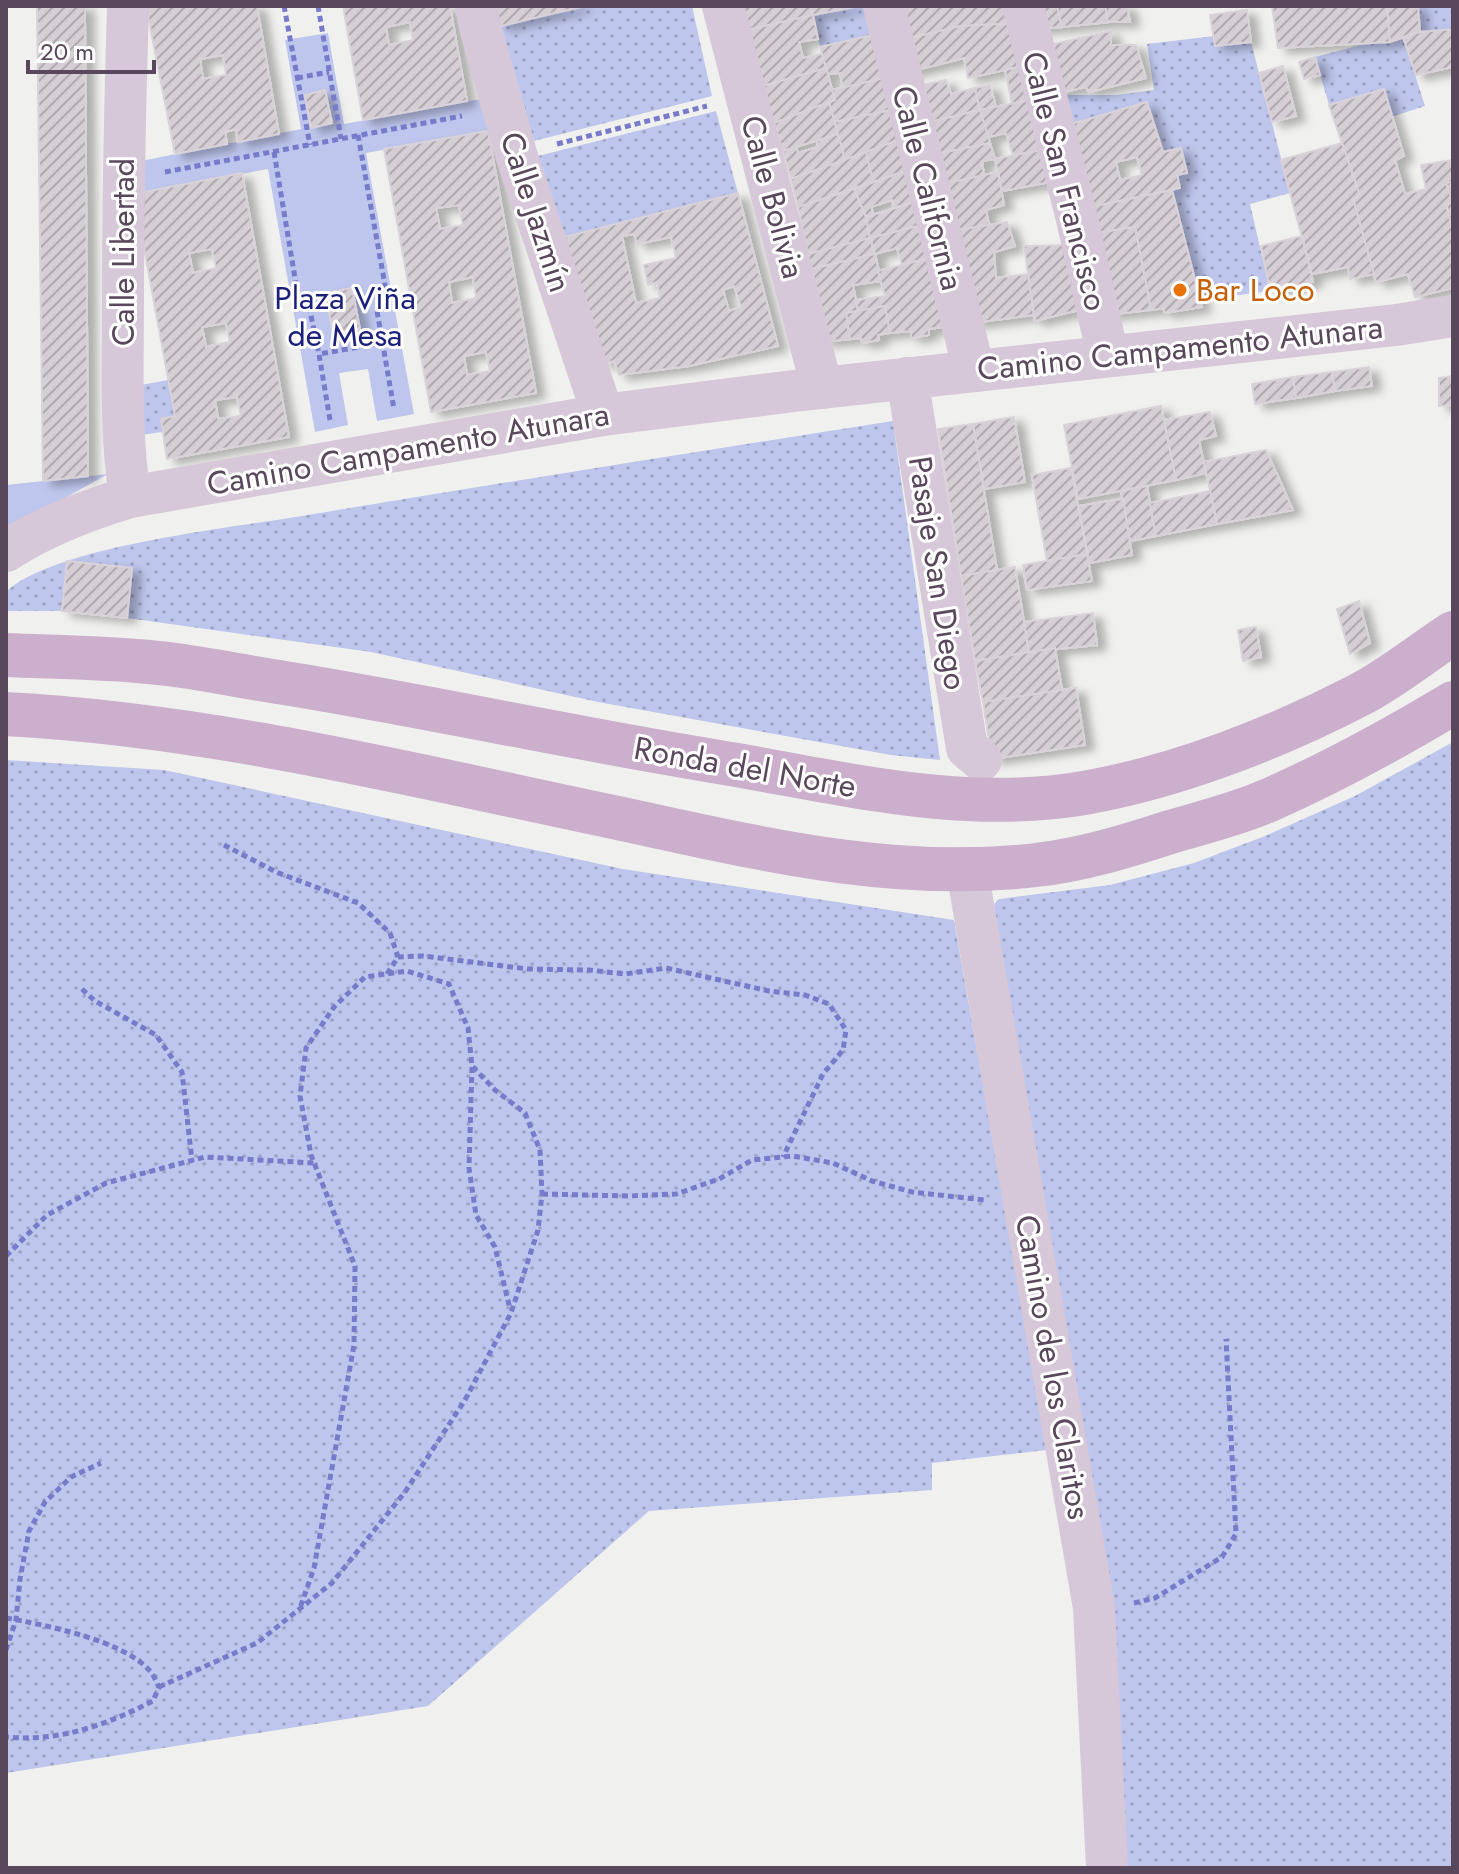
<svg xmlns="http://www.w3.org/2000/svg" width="1459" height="1874" font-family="Jost,sans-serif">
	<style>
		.grass { fill: url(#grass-dots) }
		.green { fill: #bec6ed }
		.building { fill: url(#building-hatch); stroke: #dad2d9; stroke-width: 2; fill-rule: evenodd; filter: url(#shadow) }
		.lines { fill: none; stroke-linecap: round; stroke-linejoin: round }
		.path { stroke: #777bca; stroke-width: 5; stroke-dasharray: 6 4; stroke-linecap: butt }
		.minor { stroke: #d6c8d8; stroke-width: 42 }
		.major { stroke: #cbafcc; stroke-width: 44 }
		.food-dot { fill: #e8710a; stroke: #fff; stroke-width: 3 }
		.labels { text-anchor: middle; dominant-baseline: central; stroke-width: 6; stroke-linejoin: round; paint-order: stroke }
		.street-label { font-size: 32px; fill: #59475b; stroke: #fff }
		.food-label { font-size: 32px; fill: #c56008; stroke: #fff; text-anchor: start }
		.park-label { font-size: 32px; fill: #1a1f7a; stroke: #fff }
	</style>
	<defs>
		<pattern id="grass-dots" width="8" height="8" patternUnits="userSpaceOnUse" patternTransform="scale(2)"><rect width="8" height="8" fill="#bec6ed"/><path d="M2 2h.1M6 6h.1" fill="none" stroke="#9da3c3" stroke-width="1.8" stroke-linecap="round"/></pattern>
		<pattern id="building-hatch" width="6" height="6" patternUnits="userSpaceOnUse" patternTransform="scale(2)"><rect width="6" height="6" fill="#d5ced4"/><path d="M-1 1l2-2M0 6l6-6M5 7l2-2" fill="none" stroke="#b0a9af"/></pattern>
		<filter id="shadow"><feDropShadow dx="9" dy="5" stdDeviation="4" flood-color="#0004"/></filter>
	</defs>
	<rect width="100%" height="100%" fill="#f0f1ee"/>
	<!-- grass -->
	<g class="grass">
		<polygon points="585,6 692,6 712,96 534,141 501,26"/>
		<polygon points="859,6 876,6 882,33 820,47 813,15"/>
		<polygon points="1418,6 1453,6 1453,29 1420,32"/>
		<polygon points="1214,36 1216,46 1251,42 1290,193 1250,204 1270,291 1200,300 1172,190 1180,188 1177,175 1187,172 1181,149 1163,152 1147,102 1061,127 1051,95 1116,95 1154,90 1147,44"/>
		<polygon points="1403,37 1425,106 1391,117 1329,105 1315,57 1368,43"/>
		<polygon points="716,111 738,193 561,238 538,156"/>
		<polygon points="168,380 175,416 161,419 163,432 140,435 141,385"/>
		<path d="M893 421 940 760 891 755 598 702 371 652 127 618 132 568 67 561 62 611H6V592C55 546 232 528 302 516 499 483 696 452 893 421Z"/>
		<polygon points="1453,742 1453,1868 1122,1868 993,911 995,903 999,899 1110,885 1194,863 1265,836 1355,796"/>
		<polygon points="6,760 164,770 623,869 954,920 1047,1450 932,1463 932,1490 649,1511 428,1706 6,1773"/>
	</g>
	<!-- green -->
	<g class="green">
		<polygon points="328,33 344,124 481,99 488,131 366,153 414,414 377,421 368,369 339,373 348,425 315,432 268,169 134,194 136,162 301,129 285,40"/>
		<polygon points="108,474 6,531 6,485"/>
	</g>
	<!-- building -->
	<g class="building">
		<polygon points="37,6 85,6 85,22 88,476 43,481"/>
		<path d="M146 6H257L279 134 238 142 236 129 225 132 227 144 175 154ZM223 55 226 75 203 79 200 59Z"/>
		<path d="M343 6H450L467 101 363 120ZM410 22 413 40 389 45 386 27Z"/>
		<polygon points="494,6 557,6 559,12 501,26"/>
		<polygon points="557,6 585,6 559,12"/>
		<polygon points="739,6 810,6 813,15 747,30"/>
		<polygon points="810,6 859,6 813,15"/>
		<polygon points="911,6 1015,6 1018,23 960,26 898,41 891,11"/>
		<polygon points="1031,6 1057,6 1062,27 1035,29"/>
		<polygon points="1057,6 1105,6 1108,22 1062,27"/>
		<polygon points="1105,6 1127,6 1130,22 1108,22"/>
		<polygon points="1272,6 1387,6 1390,42 1278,48"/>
		<polygon points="1387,6 1418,6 1420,32 1390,42"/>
		<polygon points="1247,10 1251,42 1215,46 1210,15"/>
		<polygon points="813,15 818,39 799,42 803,58 822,54 826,68 763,86 747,30"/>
		<polygon points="1018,23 1028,65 968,78 964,58 905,73 898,41 960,26"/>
		<polygon points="1453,29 1453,67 1416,75 1403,37 1420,32"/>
		<polygon points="1111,31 1111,45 1136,45 1146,78 1089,92 1086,87 1051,95 1040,47"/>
		<polygon points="882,33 893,76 843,88 840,73 828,74 820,47"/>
		<polygon points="1315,57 1320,75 1304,79 1299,62"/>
		<polygon points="1028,65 1035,99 1012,104 1005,70"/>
		<polygon points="1283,66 1296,116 1272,122 1259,73"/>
		<polygon points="826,68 835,100 774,123 763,86"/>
		<polygon points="893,76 900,108 835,122 829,102 835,100 832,90"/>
		<polygon points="946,80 951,94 975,88 980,110 918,125 909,88"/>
		<polygon points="990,85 996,107 980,110 975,88"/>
		<polygon points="1384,89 1404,156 1395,160 1405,194 1426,189 1421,165 1453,160 1453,182 1446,183 1453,202 1446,204 1453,231 1453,288 1415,297 1408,274 1376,282 1353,199 1360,196 1329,105"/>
		<polygon points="325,90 332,123 311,128 305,95"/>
		<polygon points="1035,99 1047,149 1013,155 1006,133 988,137 980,110"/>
		<polygon points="829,102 838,134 783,151 774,123"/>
		<path d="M1147 102 1163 152 1181 148 1187 173 1177 175 1180 188 1082 209 1061 127ZM1137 157 1142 175 1120 180 1116 162Z"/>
		<polygon points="900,108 907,137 845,160 835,122"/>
		<polygon points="980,110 990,143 926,156 918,125"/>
		<path d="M488 131 536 393 431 412 384 149ZM459 205 463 225 440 229 436 208ZM473 277 476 298 452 303 449 282ZM486 352 490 371 467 375 464 356Z"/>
		<polygon points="838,134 845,160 791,179 783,151 796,147 798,153 818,147 817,141"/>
		<polygon points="907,137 914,168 873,182 866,152"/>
		<polygon points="990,143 995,159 982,161 984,176 934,186 926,156"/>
		<polygon points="1342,143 1360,196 1353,199 1374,274 1350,279 1348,267 1312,274 1281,160"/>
		<polygon points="1047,149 1056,181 1002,191 995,159"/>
		<polygon points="866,152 873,182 798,207 791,179"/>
		<polygon points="914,168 925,199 893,208 892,200 871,207 874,215 866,217 854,189"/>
		<polygon points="998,172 1004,205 986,210 989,225 946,232 934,186"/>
		<path d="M242 173 289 437 167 459 161 419 175 416 134 194ZM212 249 216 268 193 273 189 253ZM226 323 230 342 206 347 202 327ZM237 397 241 416 218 419 215 400Z"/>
		<polygon points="1453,182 1453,231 1446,204 1453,202 1446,183"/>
		<polygon points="854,189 866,217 870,238 808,254 798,207"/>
		<polygon points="1172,190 1202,307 1165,313 1163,308 1151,310 1135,227 1089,234 1082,209"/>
		<path d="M738 193 778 346 689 366 619 375 614 361 603 364 561 238ZM634 234 637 244 671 237 676 258 644 265 648 285 657 282 660 298 636 303 622 236ZM734 286 741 307 729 311 723 290Z"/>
		<polygon points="925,199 930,223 870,238 866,217"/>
		<polygon points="1007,222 1015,246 994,252 996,278 1028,274 1034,315 973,323 946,232"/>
		<polygon points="930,223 937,256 902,265 897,248 875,254 870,238"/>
		<polygon points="1135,227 1151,310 1107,315 1089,234"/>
		<polygon points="1302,236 1313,282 1270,291 1261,246"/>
		<polygon points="870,238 875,254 811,269 808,254"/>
		<polygon points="1073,245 1087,308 1035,321 1024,246"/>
		<polygon points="875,254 881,281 853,285 858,311 846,313 850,339 823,342 811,269"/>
		<polygon points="937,256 952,326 929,329 929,335 911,338 911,331 890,333 885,306 858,311 856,300 885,296 878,271"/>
		<polygon points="352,288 360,329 333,334 325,293"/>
		<polygon points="885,306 890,333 878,335 879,340 862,343 861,338 850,339 846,313"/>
		<polygon points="1369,367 1372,386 1335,391 1332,372"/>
		<polygon points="1332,372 1335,391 1296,398 1293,377"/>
		<polygon points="1453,376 1453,405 1439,406 1439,378"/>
		<polygon points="1293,377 1296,398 1255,404 1252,384"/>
		<polygon points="1161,406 1176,480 1078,499 1064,425"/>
		<polygon points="1210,412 1216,436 1199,440 1206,473 1176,480 1164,420"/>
		<polygon points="1014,417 1025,482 984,489 973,424"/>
		<polygon points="973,424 997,570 961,576 938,429"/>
		<polygon points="1266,450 1293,510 1217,524 1204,462"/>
		<polygon points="1071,468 1087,554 1047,561 1032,475"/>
		<polygon points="1147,486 1156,536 1130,541 1121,491"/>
		<polygon points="1210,491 1217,524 1156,536 1150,503"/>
		<polygon points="1123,499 1132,555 1089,563 1079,506"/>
		<polygon points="1087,554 1092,581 1027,590 1023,565"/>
		<polygon points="67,561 132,568 127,618 62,611"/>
		<polygon points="1015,567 1029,652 975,661 961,576"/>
		<polygon points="1359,601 1370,643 1350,654 1337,609"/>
		<polygon points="1093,613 1097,645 1029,652 1024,622"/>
		<polygon points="1256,627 1261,657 1243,661 1238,630"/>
		<polygon points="1055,648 1062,690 983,702 975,661"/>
		<polygon points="1076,688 1085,745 992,759 983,702"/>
	</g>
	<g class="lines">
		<!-- path -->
		<g class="path">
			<polyline points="284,6 310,145"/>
			<polyline points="318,6 341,139"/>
			<polyline points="297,78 329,72"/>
			<polyline points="358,135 385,285 377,311 394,409"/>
			<polyline points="557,144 707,106"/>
			<polyline points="274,152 297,290"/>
			<polyline points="165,172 462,116"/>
			<polyline points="309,306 319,354"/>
			<polyline points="330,420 319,354 382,343"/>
			<polyline points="224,845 276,872 358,903 390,933 398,957"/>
			<polyline points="387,974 398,957 423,956 528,969 589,970 625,974 666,968 769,991 805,995 829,1004 846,1030 843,1050 823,1074 783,1157"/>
			<polyline points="82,989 95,1001 156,1035 182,1072 192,1161"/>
			<polyline points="472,1067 469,1168 476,1215 495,1247 510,1309"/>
			<polyline points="542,1194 629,1196 676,1194 719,1179 752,1160 793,1156 833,1163 872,1181 912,1192 984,1200"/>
			<polyline points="6,1256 47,1215 106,1183 205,1157 314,1163"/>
			<polyline points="1134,1603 1155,1598 1222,1557 1236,1534 1226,1339"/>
			<path d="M6 1618C45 1625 123 1640 150 1671 154 1675 156 1682 159 1687L153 1701C106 1725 60 1742 6 1737"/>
			<polyline points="6,1650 16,1620 20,1579 29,1531 45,1502 71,1477 101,1463"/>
			<polyline points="159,1687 257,1643 332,1583 405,1492 465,1400 511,1313 538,1230 542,1194 540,1150 525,1113 495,1090 472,1066 468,1028 449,984 407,971 365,977 334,1007 306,1048 300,1096 311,1155 355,1266 354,1345 314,1568 300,1608"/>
		</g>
		<!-- minor -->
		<g class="minor">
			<path d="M128 6C125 104 123 203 123 301 123 367 120 432 130 497"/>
			<polyline points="476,6 480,27 516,154 603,415"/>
			<polyline points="723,6 822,388"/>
			<polyline points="884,6 974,371"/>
			<polyline points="1023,6 1077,219 1108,356"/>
			<polyline points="907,378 967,748 981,760"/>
			<path d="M6 551C45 526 85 511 130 497L603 415 794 391 1396 325 1453 316"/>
			<polyline points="967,870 1094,1608 1107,1868"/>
		</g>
		<!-- major -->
		<g class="major">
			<path d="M6 655C53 657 101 657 149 662 186 665 223 673 260 679 414 703 565 737 719 762 838 782 962 814 1084 793 1176 777 1276 738 1359 695 1392 678 1422 653 1453 633"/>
			<path d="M6 714C212 725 412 775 613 817 754 847 890 882 1036 865 1081 860 1124 847 1167 833 1200 823 1235 815 1267 801 1331 773 1393 739 1453 703"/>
		</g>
	</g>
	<!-- markers -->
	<circle class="food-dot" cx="1180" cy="290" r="8"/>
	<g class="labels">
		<!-- street labels -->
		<g class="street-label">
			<text transform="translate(1065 181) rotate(76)">Calle San Francisco</text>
			<text transform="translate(928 188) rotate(76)">Calle California</text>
			<text transform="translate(773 197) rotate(75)">Calle Bolivia</text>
			<text transform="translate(536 212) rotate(72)">Calle Jazmín</text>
			<text transform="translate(123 252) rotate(-90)">Calle Libertad</text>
			<text transform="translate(1180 348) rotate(-6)">Camino Campamento Atunara</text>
			<text transform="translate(408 449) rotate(-10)">Camino Campamento Atunara</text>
			<text transform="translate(938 573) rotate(81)">Pasaje San Diego</text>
			<text transform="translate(745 767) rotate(10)">Ronda del Norte</text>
			<text transform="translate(1053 1367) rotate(80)">Camino de los Claritos</text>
		</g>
		<!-- food labels -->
		<g class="food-label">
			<text x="1196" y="290">Bar Loco</text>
		</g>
		<!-- park labels -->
		<g class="park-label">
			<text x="345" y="298">Plaza Viña<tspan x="345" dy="37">de Mesa</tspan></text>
		</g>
	</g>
	<!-- border -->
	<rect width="1459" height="1874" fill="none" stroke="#59475b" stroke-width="16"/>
	<!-- scale -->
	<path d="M28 60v12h126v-12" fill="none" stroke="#59475b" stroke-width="4"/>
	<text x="40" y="60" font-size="24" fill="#59475b" stroke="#ffffff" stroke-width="6" paint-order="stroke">20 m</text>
</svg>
